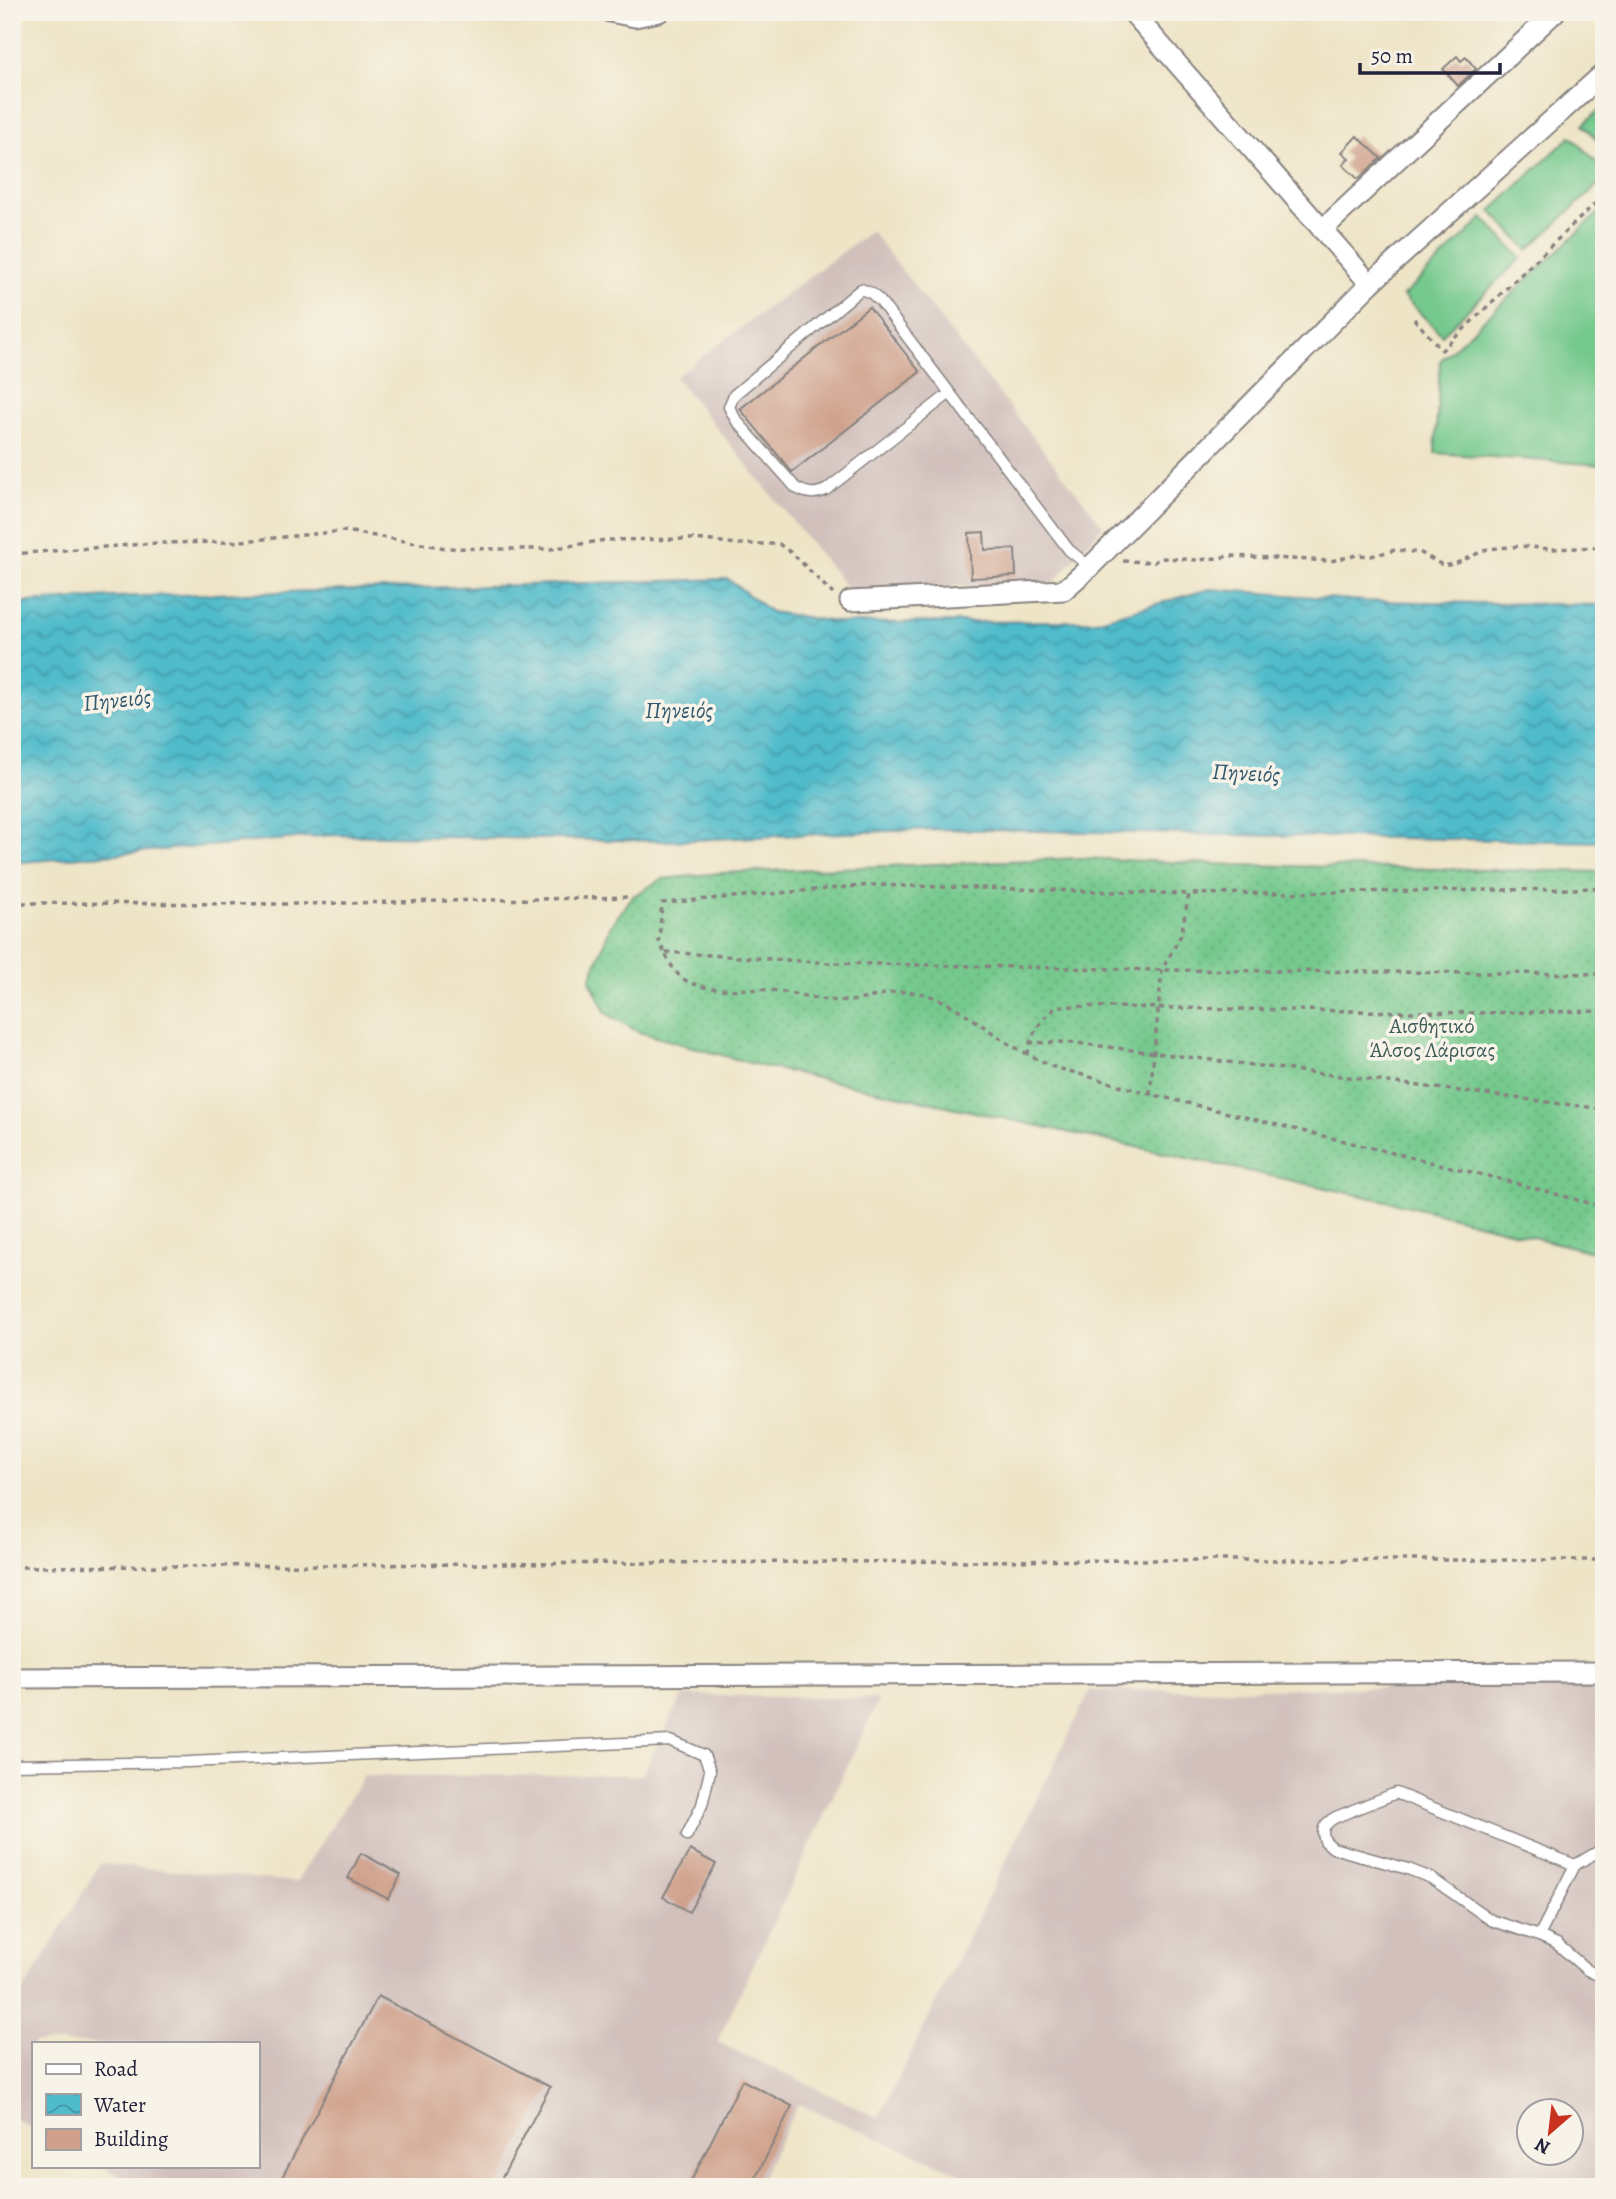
<svg xmlns="http://www.w3.org/2000/svg" width="1616" height="2199" font-family="Alegreya,serif">
	<style>
		.industrial { fill: #d1c0bc; fill-rule: evenodd }
		.grass { fill: url(#grass-dots); stroke: #4b7664; stroke-width: 2 }
		.pitch { fill: #74c98d; stroke: #4b7664; stroke-width: 2 }
		.water { fill: url(#water-waves); stroke: #386e83; stroke-width: 2 }
		.building { fill: #cfa08b }
		.lines { fill: none; stroke-linecap: round; stroke-linejoin: round }
		.lane-casing { stroke: #888380; stroke-width: 13 }
		.street-casing { stroke: #888380; stroke-width: 23 }
		.path { stroke: #888380; stroke-width: 3.5; stroke-dasharray: 5 5; stroke-linecap: butt }
		.lane { stroke: #fff; stroke-width: 10 }
		.street { stroke: #fff; stroke-width: 19 }
		.labels { text-anchor: middle; dominant-baseline: central; stroke-width: 7; stroke-linejoin: round; paint-order: stroke }
		.park-label { font-size: 21px; fill: #3f5c58; stroke: #f7f3e8 }
		.water-label { font-size: 23px; font-style: italic; fill: #32586d; stroke: #f7f3e8 }
	</style>
	<defs>
		<pattern id="grass-dots" width="8" height="8" patternUnits="userSpaceOnUse" patternTransform="scale(1.75)"><rect width="8" height="8" fill="#74c98d"/><path d="M2 2h.1M6 6h.1" fill="none" stroke="#64ac7b" stroke-width="1.8" stroke-linecap="round"/></pattern>
		<pattern id="water-waves" width="16" height="10" patternUnits="userSpaceOnUse" patternTransform="scale(1.75)"><rect width="16" height="10" fill="#4fbbcb"/><path d="M0 5q4-4 8 0t8 0" fill="none" stroke="#4198a6"/></pattern>
	</defs>
	<rect width="100%" height="100%" fill="#f7f3e8"/>
	<filter id="ink" filterUnits="userSpaceOnUse"><feTurbulence type="fractalNoise" baseFrequency=".0143" numOctaves="2"/><feDisplacementMap in="SourceGraphic" scale="14" xChannelSelector="R" yChannelSelector="G"/><feConvolveMatrix kernelMatrix="1 2 1 2 8 2 1 2 1" color-interpolation-filters="sRGB"/></filter>
	<filter id="wash" filterUnits="userSpaceOnUse"><feTurbulence type="fractalNoise" baseFrequency=".00686" numOctaves="4" result="noise"/><feDisplacementMap in="SourceGraphic" scale="28" xChannelSelector="R" yChannelSelector="G"/><feGaussianBlur stdDeviation="1.57" result="paint"/><feColorMatrix in="noise" values="0 0 0 0 0 0 0 0 0 0 0 0 0 0 0 0 0 1.4 0 .05"/><feComposite in="paint" operator="in"/></filter>
	<g filter="url(#wash)">
		<rect width="100%" height="100%" fill="#eee4c6"/>
		<!-- industrial -->
		<g class="industrial">
			<polygon points="871,231 1103,526 1053,583 849,590 675,377"/>
			<path d="M1604 1685V2187H992L798 2104 757 2187H141L102 2166H257V2043H33V2129L12 2117V2010L100 1864 296 1882 364 1776 642 1775 683 1695 879 1699 717 2042 879 2118 1090 1691ZM1528 2112H1570V2154H1528Z"/>
		</g>
		<!-- grass -->
		<polygon class="grass" points="1082,858 1235,865 1604,872 1604,1255 1414,1207 757,1065 639,1032 606,1013 590,980 611,925 632,897 662,879 720,873"/>
		<!-- pitch -->
		<g class="pitch">
			<polygon points="1604,106 1604,147 1583,125"/>
			<polygon points="1571,136 1604,170 1604,179 1528,250 1491,211"/>
			<polygon points="1604,208 1604,465 1435,453 1440,361"/>
			<polygon points="1483,218 1521,258 1442,335 1403,296"/>
		</g>
		<!-- water -->
		<polygon class="water" points="728,579 771,612 842,623 1096,621 1210,589 1364,601 1604,605 1604,842 934,829 668,841 331,835 12,863 12,603 113,597"/>
		<g id="blocks">
			<!-- building -->
			<g class="building">
				<polygon points="1457,56 1461,61 1466,57 1476,69 1458,86 1443,69"/>
				<polygon points="1357,136 1381,158 1358,179 1343,165 1349,158 1342,152"/>
				<polygon points="869,307 920,372 792,472 740,409"/>
				<polygon points="984,532 985,550 1015,549 1016,576 971,578 969,533"/>
				<polygon points="690,1850 716,1864 689,1912 663,1897"/>
				<polygon points="361,1853 401,1875 388,1899 348,1878"/>
				<polygon points="378,1996 550,2087 497,2187 277,2187"/>
				<polygon points="742,2080 792,2106 751,2187 688,2187"/>
			</g>
		</g>
	</g>
	<g filter="url(#ink)">
		<use href="#blocks" fill-opacity="0" stroke="#888380" stroke-width="2"/>
		<g class="lines">
			<defs>
				<g id="lane">
					<path d="M950 393 826 490C814 495 808 494 796 488L736 420 729 407 734 395 861 289 871 293 880 301 1069 550 1090 567"/>
					<polyline points="12,1765 188,1762 671,1741 704,1755 710,1771 702,1805 687,1835"/>
					<path d="M1575 1865 1396 1793 1336 1817C1325 1823 1320 1829 1325 1841L1333 1848 1408 1869 1431 1878 1491 1920 1539 1936 1557 1944 1587 1970 1604 1978"/>
					<polyline points="1539,1936 1575,1865 1604,1848"/>
				</g>
				<g id="street">
					<polyline points="610,12 635,17 659,12"/>
					<polyline points="1132,12 1370,284"/>
					<polyline points="1322,230 1555,12"/>
					<polyline points="850,601 1064,590 1090,567 1370,284 1604,73"/>
					<polyline points="12,1678 1604,1672"/>
				</g>
			</defs>
			<!-- lane casing -->
			<use href="#lane" class="lane-casing"/>
			<!-- street casing -->
			<use href="#street" class="street-casing"/>
			<!-- path -->
			<g class="path">
				<polyline points="1414,319 1442,350 1604,195"/>
				<polyline points="12,554 158,543 232,542 345,531 446,548 497,549 551,549 605,540 695,539 738,544 779,544 793,554 833,594"/>
				<polyline points="1123,561 1154,562 1160,558 1199,560 1233,556 1331,561 1357,555 1371,556 1395,550 1421,553 1444,566 1457,563 1487,549 1521,546 1551,549 1604,547"/>
				<polyline points="12,903 300,904 632,897"/>
				<polyline points="664,952 659,941 662,903 873,885 1189,894"/>
				<path d="M1604 1011 1474 1013 1057 1006C1042 1021 1030 1032 1028 1054L1051 1066 1150 1094 1496 1178 1604 1207"/>
				<polyline points="1029,1043 1068,1042 1604,1109"/>
				<path d="M1028 1054C988 1036 957 997 912 992 890 989 870 1000 849 1001 823 1002 796 993 770 990 744 988 715 993 691 983 676 977 672 966 664 952L831 963 1162 970 1604 974"/>
				<polyline points="1150,1094 1162,970 1181,935 1189,894 1574,889 1604,887"/>
				<polyline points="12,1567 1134,1560 1604,1560"/>
			</g>
			<!-- lane -->
			<use href="#lane" class="lane"/>
			<!-- street -->
			<use href="#street" class="street"/>
		</g>
	</g>
	<g class="labels">
		<!-- park labels -->
		<g class="park-label">
			<text x="1432" y="1026">Αισθητικό<tspan x="1432" dy="24">Άλσος Λάρισας</tspan></text>
		</g>
		<!-- water labels -->
		<g class="water-label">
			<text transform="translate(117 700) rotate(-6)">Πηνειός</text>
			<text x="679" y="710">Πηνειός</text>
			<text transform="translate(1246 773) rotate(3)">Πηνειός</text>
		</g>
	</g>
	<!-- margin -->
	<rect width="1616" height="2199" fill="none" stroke="#f7f3e8" stroke-width="42"/>
	<!-- legend -->
	<rect x="32" y="2042" width="228" height="126" fill="#f7f3e8" stroke="#a29fa3" stroke-width="2"/>
	<rect x="46" y="2064" width="35" height="10" fill="#ffffff" stroke="#a29fa3" stroke-width="2"/>
	<text x="94" y="2076" font-size="21" fill="#22223b">Road</text>
	<rect x="46" y="2094" width="35" height="21" fill="url(#water-waves)" stroke="#a29fa3" stroke-width="2"/>
	<text x="94" y="2112" font-size="21" fill="#22223b">Water</text>
	<rect x="46" y="2129" width="35" height="21" fill="#cfa08b" stroke="#a29fa3" stroke-width="2"/>
	<text x="94" y="2146" font-size="21" fill="#22223b">Building</text>
	<!-- north arrow -->
	<g transform="translate(1550 2132) rotate(208)"><circle r="33" fill="#f7f3e8" stroke="#a29fa3" stroke-width="2"/>
	<path d="M0-5L12 26L0 18L-12 26Z" fill="#c8321e"/>
	<text y="-10" font-size="19" font-weight="bold" text-anchor="middle" fill="#22223b">N</text>
	</g>
	<!-- scale -->
	<path d="M1360 63v10h140v-10" fill="none" stroke="#22223b" stroke-width="3.5"/>
	<text x="1371" y="63" font-size="21" fill="#22223b" stroke="#f7f3e8" stroke-width="5" paint-order="stroke">50 m</text>
</svg>
